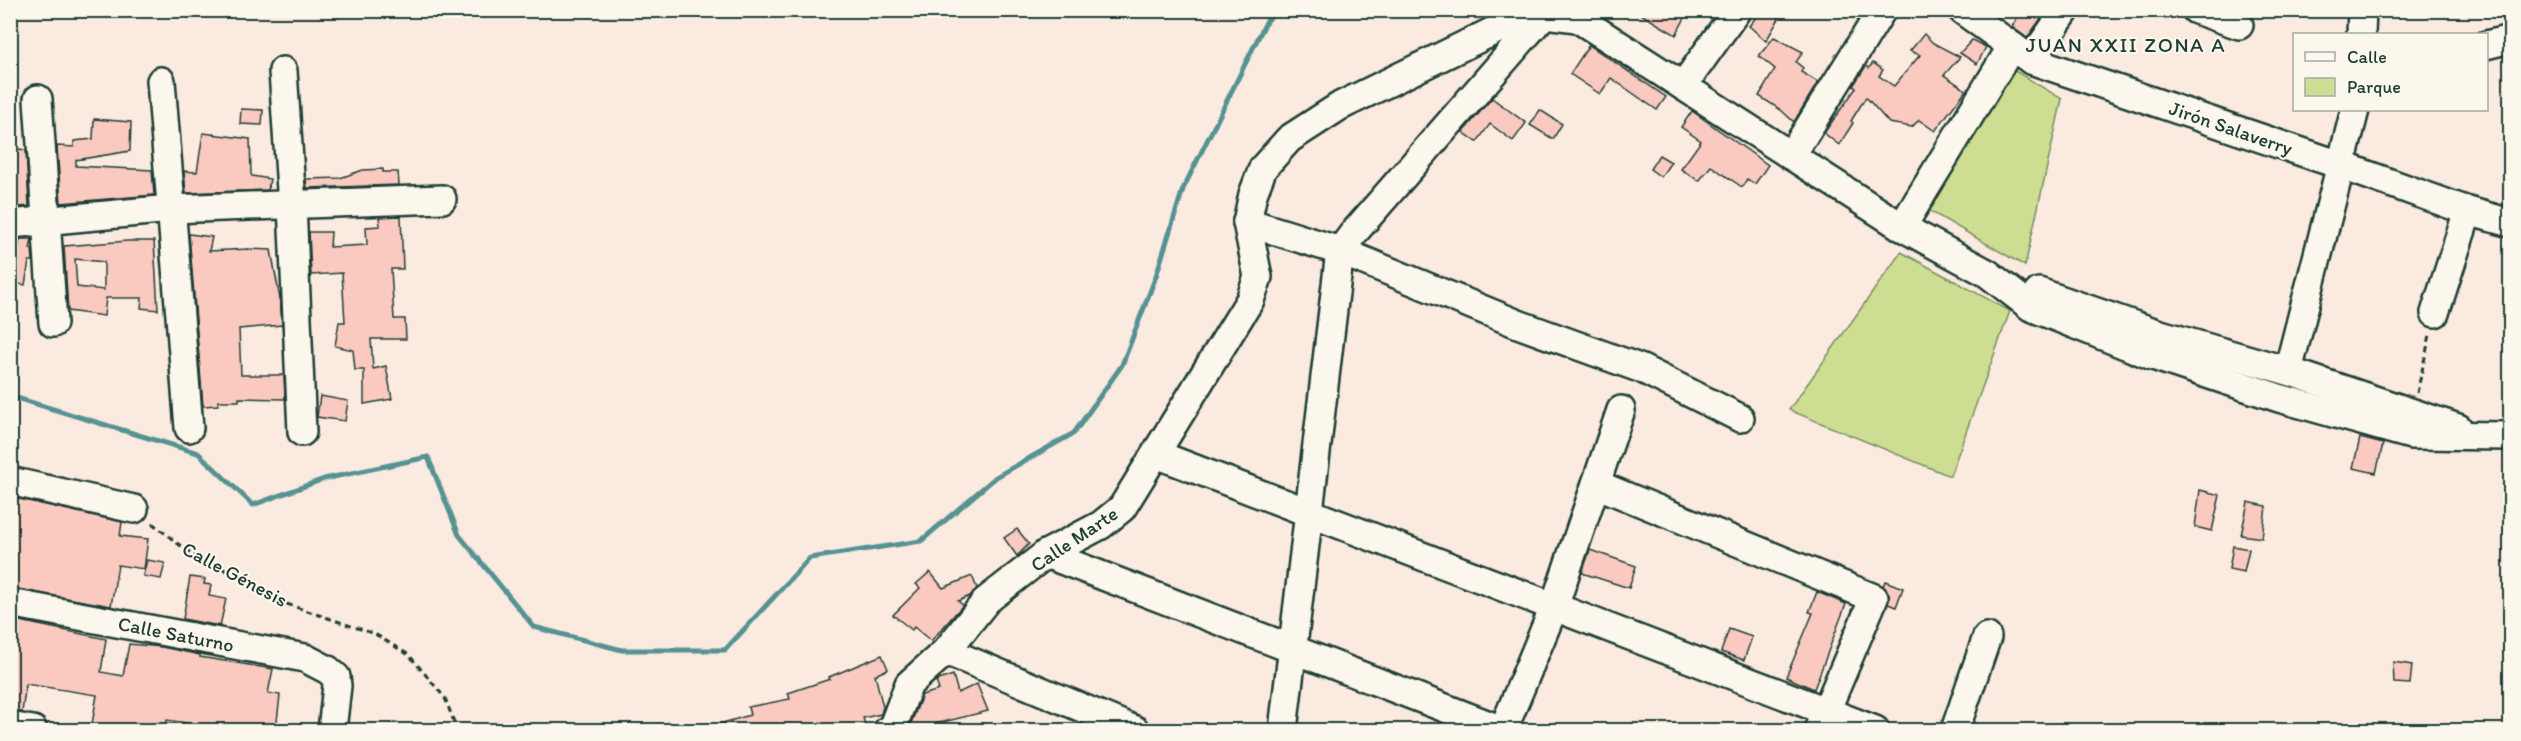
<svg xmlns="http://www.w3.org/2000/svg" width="2521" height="741" font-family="Itim,sans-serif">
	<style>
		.green { fill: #cddd91; stroke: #768d62; stroke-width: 1.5 }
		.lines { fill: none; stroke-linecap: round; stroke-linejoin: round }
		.stream { stroke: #559292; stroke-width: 5 }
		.building { fill: #facac1; stroke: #1f3d34; stroke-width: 1.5; fill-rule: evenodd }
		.minor-casing { stroke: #1f3d34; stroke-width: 32 }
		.path { stroke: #1f3d34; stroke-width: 3; stroke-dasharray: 6 4.5; stroke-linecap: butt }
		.minor { stroke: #fbf7ec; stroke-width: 27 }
		.labels { text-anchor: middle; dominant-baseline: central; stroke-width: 4.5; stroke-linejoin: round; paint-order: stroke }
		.street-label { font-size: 20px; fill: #1f3d34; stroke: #fbf7ec }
		.neighbourhood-label { font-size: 21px; letter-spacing: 1.5px; fill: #1f3d34; stroke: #fbf7ec }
	</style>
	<rect width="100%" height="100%" fill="#fbeadf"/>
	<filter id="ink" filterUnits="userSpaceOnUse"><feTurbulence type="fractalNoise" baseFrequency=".0167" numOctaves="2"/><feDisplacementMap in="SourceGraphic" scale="12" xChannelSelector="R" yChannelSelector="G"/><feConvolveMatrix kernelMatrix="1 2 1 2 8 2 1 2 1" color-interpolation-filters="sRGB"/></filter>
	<g filter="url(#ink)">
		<!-- green -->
		<g class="green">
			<polygon points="2010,68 2062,99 2025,266 1928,210"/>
			<polygon points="1901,252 2010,311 1950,476 1789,410"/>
		</g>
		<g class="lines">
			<!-- stream -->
			<polyline class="stream" points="10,396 198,453 253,505 324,479 428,457 459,535 534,627 622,650 725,650 810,558 921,541 996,477 1074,433 1122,365 1156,276 1183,189 1266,22 1277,10"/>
		</g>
		<!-- building -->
		<g class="building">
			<polygon points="1634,10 1689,10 1676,35"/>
			<polygon points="1762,10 1784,10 1766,41 1749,26"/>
			<polygon points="2021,10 2042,10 2045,13 2027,38 2012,27"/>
			<polygon points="1924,34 1933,43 1960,57 1944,75 1966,90 1935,131 1919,120 1912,127 1889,123 1866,97 1851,121 1853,123 1839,145 1824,133 1856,88 1853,86 1866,66 1869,68 1873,63 1883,70 1879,76 1894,86 1920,55 1910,51"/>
			<polygon points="1774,37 1803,52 1796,62 1803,68 1801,72 1818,82 1794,122 1781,110 1759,96 1775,69 1759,56"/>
			<polygon points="1972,40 1986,47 1977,64 1960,53"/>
			<polygon points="1589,45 1666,97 1657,110 1611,78 1600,94 1570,74"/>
			<polygon points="1492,98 1526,123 1513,141 1490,124 1477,142 1463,132"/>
			<polygon points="241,109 263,110 262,125 240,124"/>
			<polygon points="1540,110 1562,124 1553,139 1530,125"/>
			<polygon points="1692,111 1768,165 1755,184 1747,179 1742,187 1711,166 1699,181 1681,169 1701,141 1681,127"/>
			<polygon points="94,119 131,122 130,151 76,160 76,166 152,170 154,195 61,203 57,146 74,147 74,141 93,139"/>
			<polygon points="203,133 250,139 251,174 252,176 270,179 268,190 186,193 184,171 197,172"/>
			<polygon points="18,149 26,150 29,206 10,208 10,168 16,168"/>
			<polygon points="1659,155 1671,162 1661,177 1650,169"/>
			<polygon points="383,169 383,172 398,172 399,185 307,188 306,179 340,178 363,170"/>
			<polygon points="401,216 403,269 391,269 394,319 405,319 406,339 371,339 373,369 386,366 392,399 364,404 364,370 355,370 353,350 335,346 339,322 345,322 342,273 311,275 309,232 331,232 330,247 367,245 366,227 380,226 379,217"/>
			<polygon points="189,234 212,237 209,251 249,249 271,250 280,299 282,325 239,329 241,375 284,375 285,399 239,398 239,401 218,401 218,405 203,406"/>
			<polygon points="20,239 32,239 30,249 32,249 33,261 29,261 25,285 12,283"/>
			<path d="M128 241H154L158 310 141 308 142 298H106L104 316 68 311 64 246ZM75 259 104 262V290L77 287Z"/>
			<polygon points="320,396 348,401 345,421 317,417"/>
			<polygon points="2360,438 2383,444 2376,473 2353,468"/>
			<polygon points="2200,490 2220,495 2212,531 2195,527"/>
			<polygon points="10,497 122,522 120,536 148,539 144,569 118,565 111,606 10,588"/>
			<polygon points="2248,502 2266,506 2262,538 2241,535"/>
			<polygon points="1017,529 1029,544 1017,556 1004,538"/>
			<polygon points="2233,546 2249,549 2244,572 2229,569"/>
			<polygon points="1590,550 1636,566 1629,588 1582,573"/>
			<polygon points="147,560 165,563 161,579 143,576"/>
			<polygon points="930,572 943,588 972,576 977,588 970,596 958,601 963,605 931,641 914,627 912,630 893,615 920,588 916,584"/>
			<polygon points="190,577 205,579 204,584 211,585 209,596 226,599 220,626 183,619"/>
			<polygon points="1885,581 1903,588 1896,607 1888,604 1889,595 1883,586"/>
			<polygon points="1817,592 1846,604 1814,689 1786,677 1813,613 1809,612"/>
			<polygon points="10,619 106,639 101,672 123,676 129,644 162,647 200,655 200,657 273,669 268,693 280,695 276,730 192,730 193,724 167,720 164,730 91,730 97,695 26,684 22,712 10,711 13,678 10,678"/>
			<polygon points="1729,629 1752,637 1744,660 1721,652"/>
			<polygon points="882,655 888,669 875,675 883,707 881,714 863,718 865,725 847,730 710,730 709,727 750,715 748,707 790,699 788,693 830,679 829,677"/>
			<polygon points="2393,662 2412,665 2410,684 2394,683"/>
			<polygon points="953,675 958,693 977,684 988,711 935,724 936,730 911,730 910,726 922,695 939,690 936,681"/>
		</g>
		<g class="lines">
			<defs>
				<g id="minor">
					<polyline points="1962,10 2031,60 2340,165 2468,211 2510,223"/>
					<polyline points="2196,10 2239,25"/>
					<polyline points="2361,34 2362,10"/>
					<polyline points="2486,45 2510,39"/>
					<polyline points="2031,60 2066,10"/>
					<polyline points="283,71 292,205 302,432"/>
					<polyline points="161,81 189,428"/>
					<polyline points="1683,86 1737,10"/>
					<polyline points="38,99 53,323"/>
					<polyline points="1791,156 1882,10"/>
					<polyline points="1247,222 1340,251 1518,324 1642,369 1740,418"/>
					<polyline points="10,224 171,209 442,199"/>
					<polyline points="1902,227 2012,46"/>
					<polyline points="2039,292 2157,333 2288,371 2458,428"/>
					<polyline points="2435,313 2468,211"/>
					<polyline points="2288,371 2355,110"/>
					<polyline points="1156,454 1875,730"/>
					<polyline points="10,481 134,509"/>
					<polyline points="1596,484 1874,598 1818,730"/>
					<polyline points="1046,554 1502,730"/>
					<polyline points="10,603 305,658 328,670 336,677 337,686 332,730"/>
					<polyline points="946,651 1135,730"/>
					<polyline points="10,726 33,730"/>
					<polyline points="888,730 893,726 909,684 946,651 987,600 1046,554 1101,525 1122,508 1250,300 1258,277 1247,222 1253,194 1263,168 1289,139 1340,106 1510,23 1545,14 1577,18 1902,227 1987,273 2031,307 2150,355 2279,398 2411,435 2510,436"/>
					<polyline points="1283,730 1340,251 1352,235 1547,11"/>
					<polyline points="1503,730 1554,607 1621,410"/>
					<polyline points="1955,730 1987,637"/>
				</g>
			</defs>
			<!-- minor casing -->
			<use href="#minor" class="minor-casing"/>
			<!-- path -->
			<g class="path">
				<polyline points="2417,393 2430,335"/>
				<polyline points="152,523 186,550 247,581 278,601 375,634 409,655 445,698 457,730"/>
			</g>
			<!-- minor -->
			<use href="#minor" class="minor"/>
		</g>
	</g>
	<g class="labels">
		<!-- street labels -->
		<g class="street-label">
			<text transform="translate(2231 128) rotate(19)">Jirón Salaverry</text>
			<text transform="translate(1074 539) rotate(-34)">Calle Marte</text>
			<text transform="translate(235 574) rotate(28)">Calle Génesis</text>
			<text transform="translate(176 634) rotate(11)">Calle Saturno</text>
		</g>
		<!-- neighbourhood labels -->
		<g class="neighbourhood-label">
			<text x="2126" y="44">JUAN XXII ZONA A</text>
		</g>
	</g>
	<!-- margin -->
	<rect width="2521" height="741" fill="none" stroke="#fbf7ec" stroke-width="36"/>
	<rect x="18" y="18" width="2485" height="705" fill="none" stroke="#1f3d34" stroke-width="2" filter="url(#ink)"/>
	<!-- legend -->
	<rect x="2293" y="33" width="195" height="78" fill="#fbf7ec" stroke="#a3ada2" stroke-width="1.5"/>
	<rect x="2305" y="52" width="30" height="9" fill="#fbf7ec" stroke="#a3ada2" stroke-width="1.5"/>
	<text x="2347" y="63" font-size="18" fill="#1f3d34">Calle</text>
	<rect x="2305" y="78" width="30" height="18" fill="#cddd91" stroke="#a3ada2" stroke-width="1.5"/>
	<text x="2347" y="93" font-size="18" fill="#1f3d34">Parque</text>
</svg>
